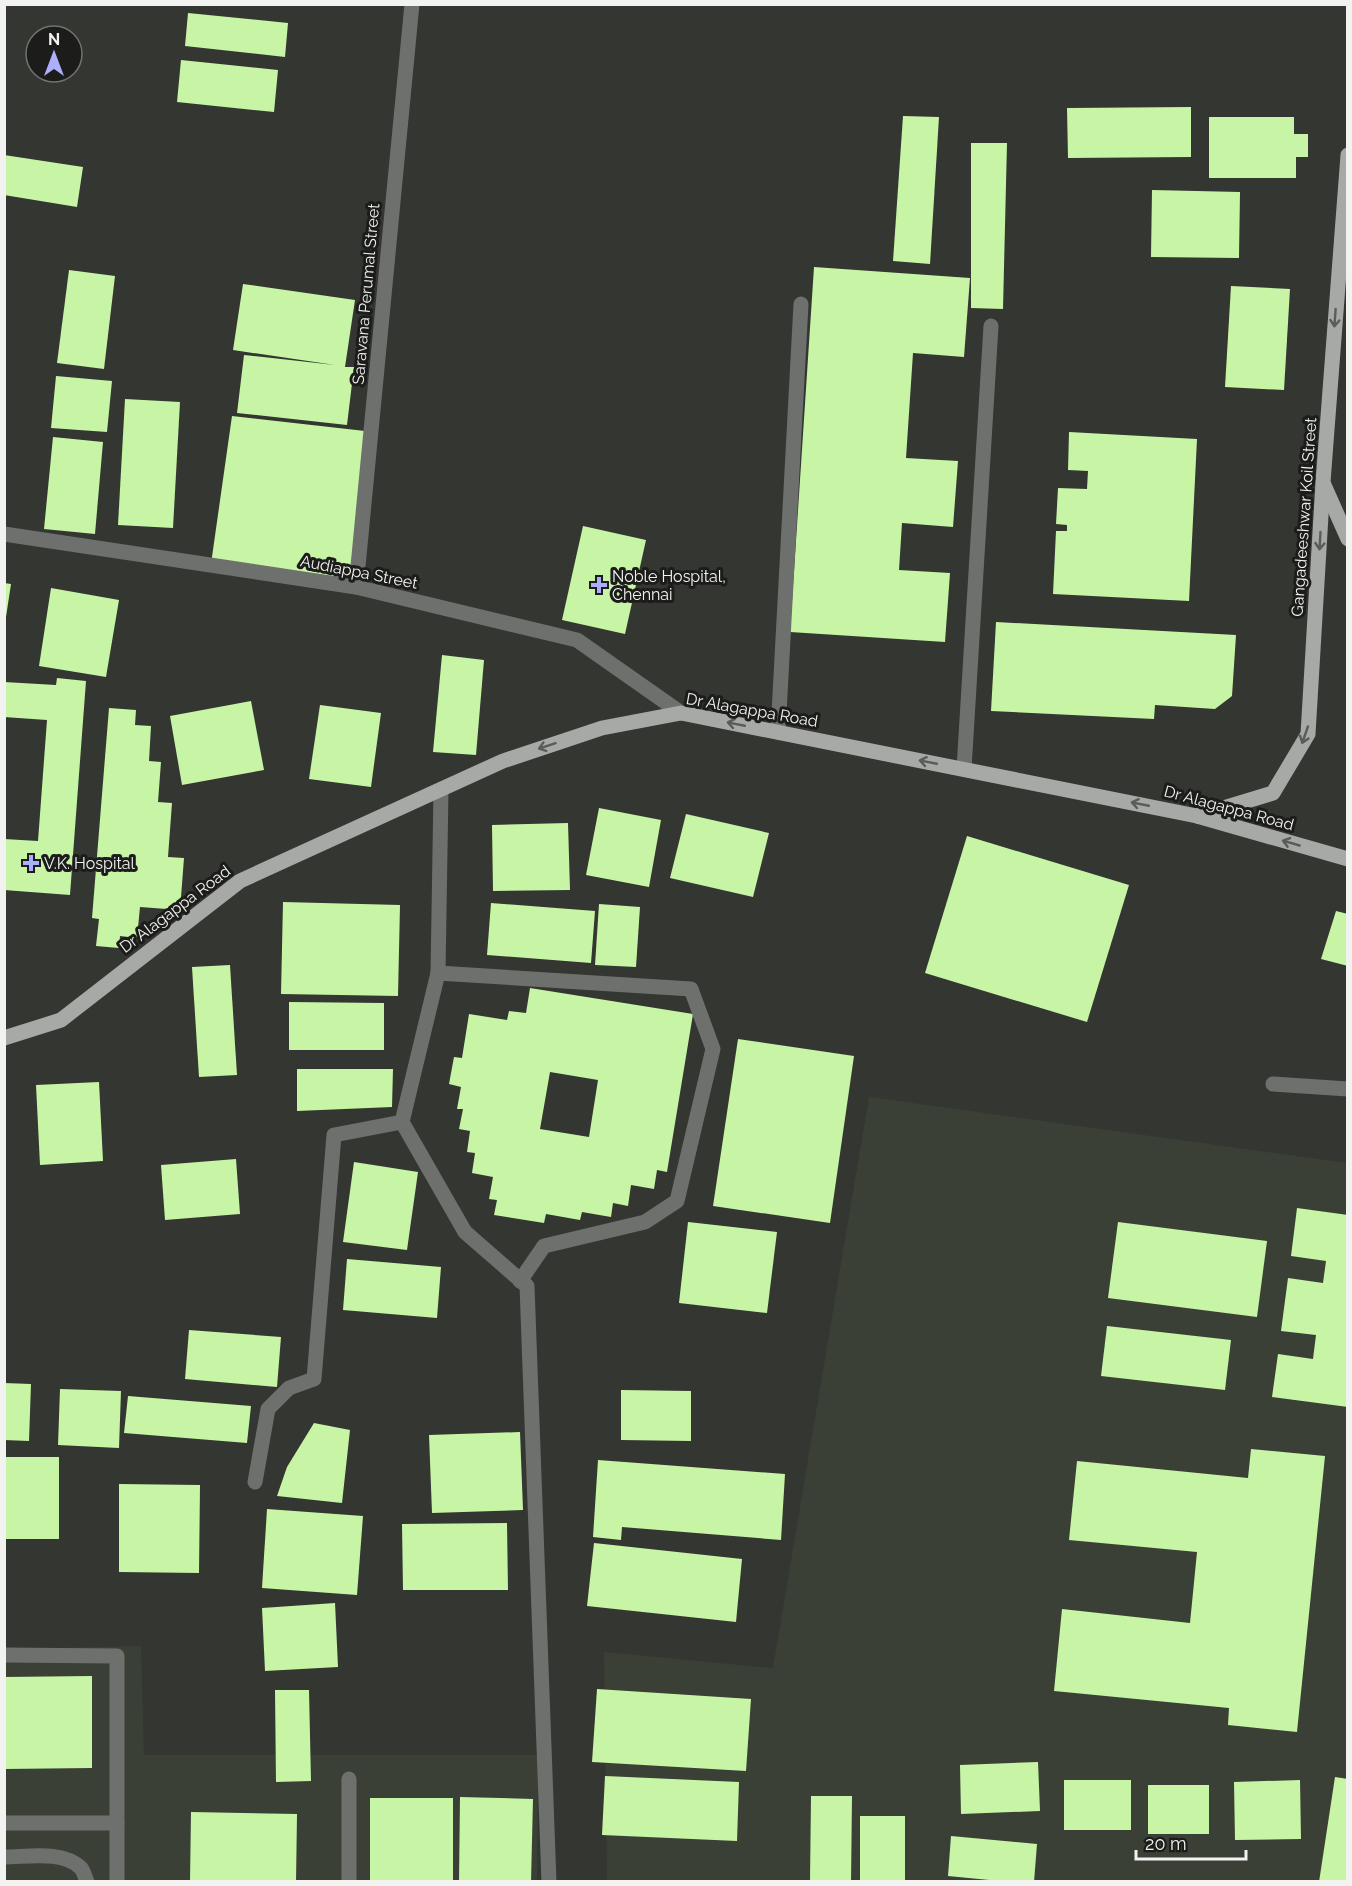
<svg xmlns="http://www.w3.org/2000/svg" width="1352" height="1886" font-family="Raleway,sans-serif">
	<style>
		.built { fill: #3a4036 }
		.building { fill: #c8f5a5; fill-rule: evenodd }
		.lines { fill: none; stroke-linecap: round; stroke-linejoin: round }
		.minor { stroke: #6e706d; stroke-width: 15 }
		.major { stroke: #a6a9a5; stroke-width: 15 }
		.oneway { stroke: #5a5c59 }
		.poi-dot { fill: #acaffb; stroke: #1c1d1b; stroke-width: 2 }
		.labels { text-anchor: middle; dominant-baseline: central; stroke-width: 6; stroke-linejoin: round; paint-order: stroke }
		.street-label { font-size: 16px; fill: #f2f3f0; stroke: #1c1d1b }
		.poi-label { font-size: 16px; fill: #f2f3f0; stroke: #1c1d1b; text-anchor: start }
	</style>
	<rect width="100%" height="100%" fill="#333631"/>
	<!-- built -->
	<g class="built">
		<polygon points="869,1097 1347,1163 1347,1881 607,1881 604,1652 773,1668"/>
		<polygon points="141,1646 144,1755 538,1755 537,1881 5,1881 4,1649"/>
	</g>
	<!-- building -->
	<g class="building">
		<polygon points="188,13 288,23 285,57 185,46"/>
		<polygon points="181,60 278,70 274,112 177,102"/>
		<polygon points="1191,107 1191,157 1068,158 1067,108"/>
		<polygon points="903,116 939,117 930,264 893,261"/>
		<polygon points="1209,117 1294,117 1294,134 1308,134 1308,157 1296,157 1296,178 1209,178"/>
		<polygon points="971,143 1007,143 1003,309 971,308"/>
		<polygon points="4,155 83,167 77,207 4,195"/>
		<polygon points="1152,190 1240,192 1239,258 1151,257"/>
		<polygon points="814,267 970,278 964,357 913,353 906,458 958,461 953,527 902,523 899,570 950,573 945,642 790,632"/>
		<polygon points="69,270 115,276 104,369 57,363"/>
		<polygon points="243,284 355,300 345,367 354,367 347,425 237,413 244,355 335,365 233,350"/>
		<polygon points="1231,286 1290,289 1284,390 1225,387"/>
		<polygon points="56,376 112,381 107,432 51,428"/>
		<polygon points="125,399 180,402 173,528 118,525"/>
		<polygon points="232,416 365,431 351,578 211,564"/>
		<polygon points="1069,432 1197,439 1189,601 1053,594 1056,531 1067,531 1067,525 1056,524 1058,488 1087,489 1088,471 1068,470"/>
		<polygon points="53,437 103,442 95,534 44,529"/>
		<polygon points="583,526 646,540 625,634 562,620"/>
		<polygon points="4,583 11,584 6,617 4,617"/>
		<polygon points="51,588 119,600 106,677 39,666"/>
		<polygon points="996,622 1236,635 1232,696 1215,709 1155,705 1154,719 991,711"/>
		<polygon points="442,655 484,660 476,755 433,752"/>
		<polygon points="57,678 86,681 70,895 4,890 4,839 38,841 47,720 4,717 4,682 56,685"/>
		<polygon points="251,701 264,770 182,785 170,716"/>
		<polygon points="320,705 381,713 371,787 309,779"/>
		<polygon points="109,708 136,710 135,725 151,726 149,761 161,762 158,802 172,803 168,857 184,858 180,910 140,907 137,938 120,936 119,948 96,946 99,919 92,918"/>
		<polygon points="599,808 661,820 649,887 586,875"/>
		<polygon points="686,814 769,833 753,897 670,878"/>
		<polygon points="568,823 570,890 493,891 492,825"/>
		<polygon points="967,836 1129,885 1087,1022 925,973"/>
		<polygon points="283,902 400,905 398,996 281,994"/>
		<polygon points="491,903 595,911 591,963 487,955"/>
		<polygon points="599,904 640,907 636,967 595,965"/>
		<polygon points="1336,911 1348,914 1348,966 1321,959"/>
		<polygon points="230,965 237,1075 199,1077 192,967"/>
		<path d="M530 988 693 1014 667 1172 657 1170 654 1189 631 1185 628 1206 613 1203 611 1217 582 1212 580 1220 546 1214 544 1223 494 1215 497 1200 489 1199 493 1177 472 1173 475 1153 467 1152 470 1131 459 1129 463 1109H457L461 1087 449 1084 454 1057 462 1058 469 1014 507 1020 509 1011 526 1013ZM550 1072 598 1080 589 1137 540 1129Z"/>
		<polygon points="289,1002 384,1003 384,1050 289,1050"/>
		<polygon points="738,1039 854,1056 830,1223 713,1206"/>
		<polygon points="297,1069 393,1069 392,1107 297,1111"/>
		<polygon points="99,1082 103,1161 40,1165 36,1085"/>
		<polygon points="236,1159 240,1214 165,1220 161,1165"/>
		<polygon points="354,1162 418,1172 407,1250 343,1242"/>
		<polygon points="1297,1208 1348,1215 1348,1407 1272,1397 1278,1354 1313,1359 1316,1335 1281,1331 1288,1278 1323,1283 1326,1261 1291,1256"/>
		<polygon points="688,1222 777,1232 767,1313 679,1303"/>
		<polygon points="1118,1222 1267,1241 1257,1317 1108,1298"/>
		<polygon points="347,1259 441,1267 437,1318 343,1310"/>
		<polygon points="1107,1326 1231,1340 1225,1390 1101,1376"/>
		<polygon points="189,1330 281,1337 277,1387 185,1379"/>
		<polygon points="4,1383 31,1384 29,1441 4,1440"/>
		<polygon points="60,1389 121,1391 119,1448 58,1445"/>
		<polygon points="621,1390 691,1391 691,1441 621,1440"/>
		<polygon points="128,1396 251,1406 247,1443 124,1433"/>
		<polygon points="314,1423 350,1430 342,1503 277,1496 287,1467"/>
		<polygon points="520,1432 523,1510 432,1513 429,1435"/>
		<polygon points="1251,1449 1325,1456 1297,1732 1228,1725 1229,1708 1054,1691 1062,1609 1190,1623 1197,1552 1069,1540 1077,1461 1248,1478"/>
		<rect x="4" y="1457" width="55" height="82"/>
		<polygon points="598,1460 785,1474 781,1540 622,1527 621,1540 593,1537"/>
		<polygon points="119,1484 200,1485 199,1573 119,1572"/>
		<polygon points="267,1509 363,1516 357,1595 262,1588"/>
		<polygon points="507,1523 508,1590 403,1590 402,1524"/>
		<polygon points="594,1543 742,1559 736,1622 587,1606"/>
		<polygon points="335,1603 338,1667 265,1671 262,1608"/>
		<polygon points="92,1676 92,1768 4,1769 4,1677"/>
		<polygon points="597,1689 751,1699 746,1771 592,1762"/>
		<polygon points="275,1690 309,1690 311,1781 276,1782"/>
		<polygon points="1038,1762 1040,1811 961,1814 960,1765"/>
		<polygon points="605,1776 739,1782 737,1841 602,1835"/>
		<polygon points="1335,1777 1348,1779 1348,1882 1319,1882"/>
		<rect x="1064" y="1780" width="67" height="50"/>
		<polygon points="1300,1780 1301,1839 1235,1840 1234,1782"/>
		<rect x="1148" y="1785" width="61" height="49"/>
		<polygon points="811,1796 852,1796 851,1882 810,1882"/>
		<polygon points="460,1797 533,1799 531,1882 459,1882"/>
		<rect x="370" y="1798" width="83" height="84"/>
		<polygon points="191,1812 297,1814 296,1882 190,1882"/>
		<rect x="860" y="1816" width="45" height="66"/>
		<polygon points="951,1836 1037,1844 1034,1882 1010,1882 948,1876"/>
	</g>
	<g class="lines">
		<!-- minor -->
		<g class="minor">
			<polyline points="4,534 356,587 577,640 681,713"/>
			<polyline points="356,587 412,4"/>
			<polyline points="778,732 801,304"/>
			<polyline points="964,769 991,326"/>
			<polyline points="441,790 438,973 402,1122 465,1232 527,1286 549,1882"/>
			<polyline points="438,973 691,989 713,1049 677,1201 645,1222 544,1246 520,1281"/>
			<polyline points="1273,1084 1348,1089"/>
			<polyline points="255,1482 268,1409 289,1388 314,1379 334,1135 402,1122"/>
			<polyline points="4,1655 117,1656 117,1882"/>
			<polyline points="349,1779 349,1882"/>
			<polyline points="4,1823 117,1823"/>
			<path d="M4 1857C28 1857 62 1850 81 1868 84 1872 85 1877 87 1882"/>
		</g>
		<!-- major -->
		<g class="major">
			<polyline points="1324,485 1348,539"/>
			<polyline points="1197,816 1273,793 1308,734 1323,482 1348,155"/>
			<polyline points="4,1038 61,1020 240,881 503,761 602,728 681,713 1197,816 1348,859"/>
		</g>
	</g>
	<!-- one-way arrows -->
	<defs><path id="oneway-shaft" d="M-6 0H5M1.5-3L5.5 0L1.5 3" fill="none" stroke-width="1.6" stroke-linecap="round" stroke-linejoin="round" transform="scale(1.5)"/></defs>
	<g class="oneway">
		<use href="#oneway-shaft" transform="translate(1335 318) rotate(94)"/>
		<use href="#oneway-shaft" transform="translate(1320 541) rotate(93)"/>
		<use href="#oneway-shaft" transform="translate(736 724) rotate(-169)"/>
		<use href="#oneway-shaft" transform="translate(1305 735) rotate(109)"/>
		<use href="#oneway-shaft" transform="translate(547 746) rotate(162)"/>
		<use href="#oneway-shaft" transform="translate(928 762) rotate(-169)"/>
		<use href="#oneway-shaft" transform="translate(1140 804) rotate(-169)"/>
		<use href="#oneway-shaft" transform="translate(1291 843) rotate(-164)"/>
	</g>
	<!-- markers -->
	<g class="poi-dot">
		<path d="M596 576h6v6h6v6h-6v6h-6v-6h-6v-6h6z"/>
		<path d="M28 854h6v6h6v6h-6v6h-6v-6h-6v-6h6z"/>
	</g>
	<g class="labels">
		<!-- street labels -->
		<g class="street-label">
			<text transform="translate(366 294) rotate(-85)">Saravana Perumal Street</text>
			<text transform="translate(1304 517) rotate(-86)">Gangadeeshwar Koil Street</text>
			<text transform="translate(359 572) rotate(11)">Audiappa Street</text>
			<text transform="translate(752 710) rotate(10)">Dr Alagappa Road</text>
			<text transform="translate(1229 808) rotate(15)">Dr Alagappa Road</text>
			<text transform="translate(175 909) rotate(-37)">Dr Alagappa Road</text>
		</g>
		<!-- poi labels -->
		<g class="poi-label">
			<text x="612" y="576">Noble Hospital,<tspan x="612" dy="18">Chennai</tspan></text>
			<text x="44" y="863">V.K. Hospital</text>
		</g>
	</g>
	<!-- border -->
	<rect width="1352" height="1886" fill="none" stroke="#f2f3f0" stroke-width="12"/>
	<!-- north arrow -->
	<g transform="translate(54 54)"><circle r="28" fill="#1c1d1b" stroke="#727370" stroke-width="1.5"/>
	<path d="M0-4.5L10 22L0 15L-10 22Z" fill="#acaffb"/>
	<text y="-9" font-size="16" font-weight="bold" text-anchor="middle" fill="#f2f3f0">N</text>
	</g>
	<!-- scale -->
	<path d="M1136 1850v9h110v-9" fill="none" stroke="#f2f3f0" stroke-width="3"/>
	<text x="1145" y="1850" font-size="18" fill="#f2f3f0" stroke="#1c1d1b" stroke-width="4.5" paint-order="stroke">20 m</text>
</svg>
